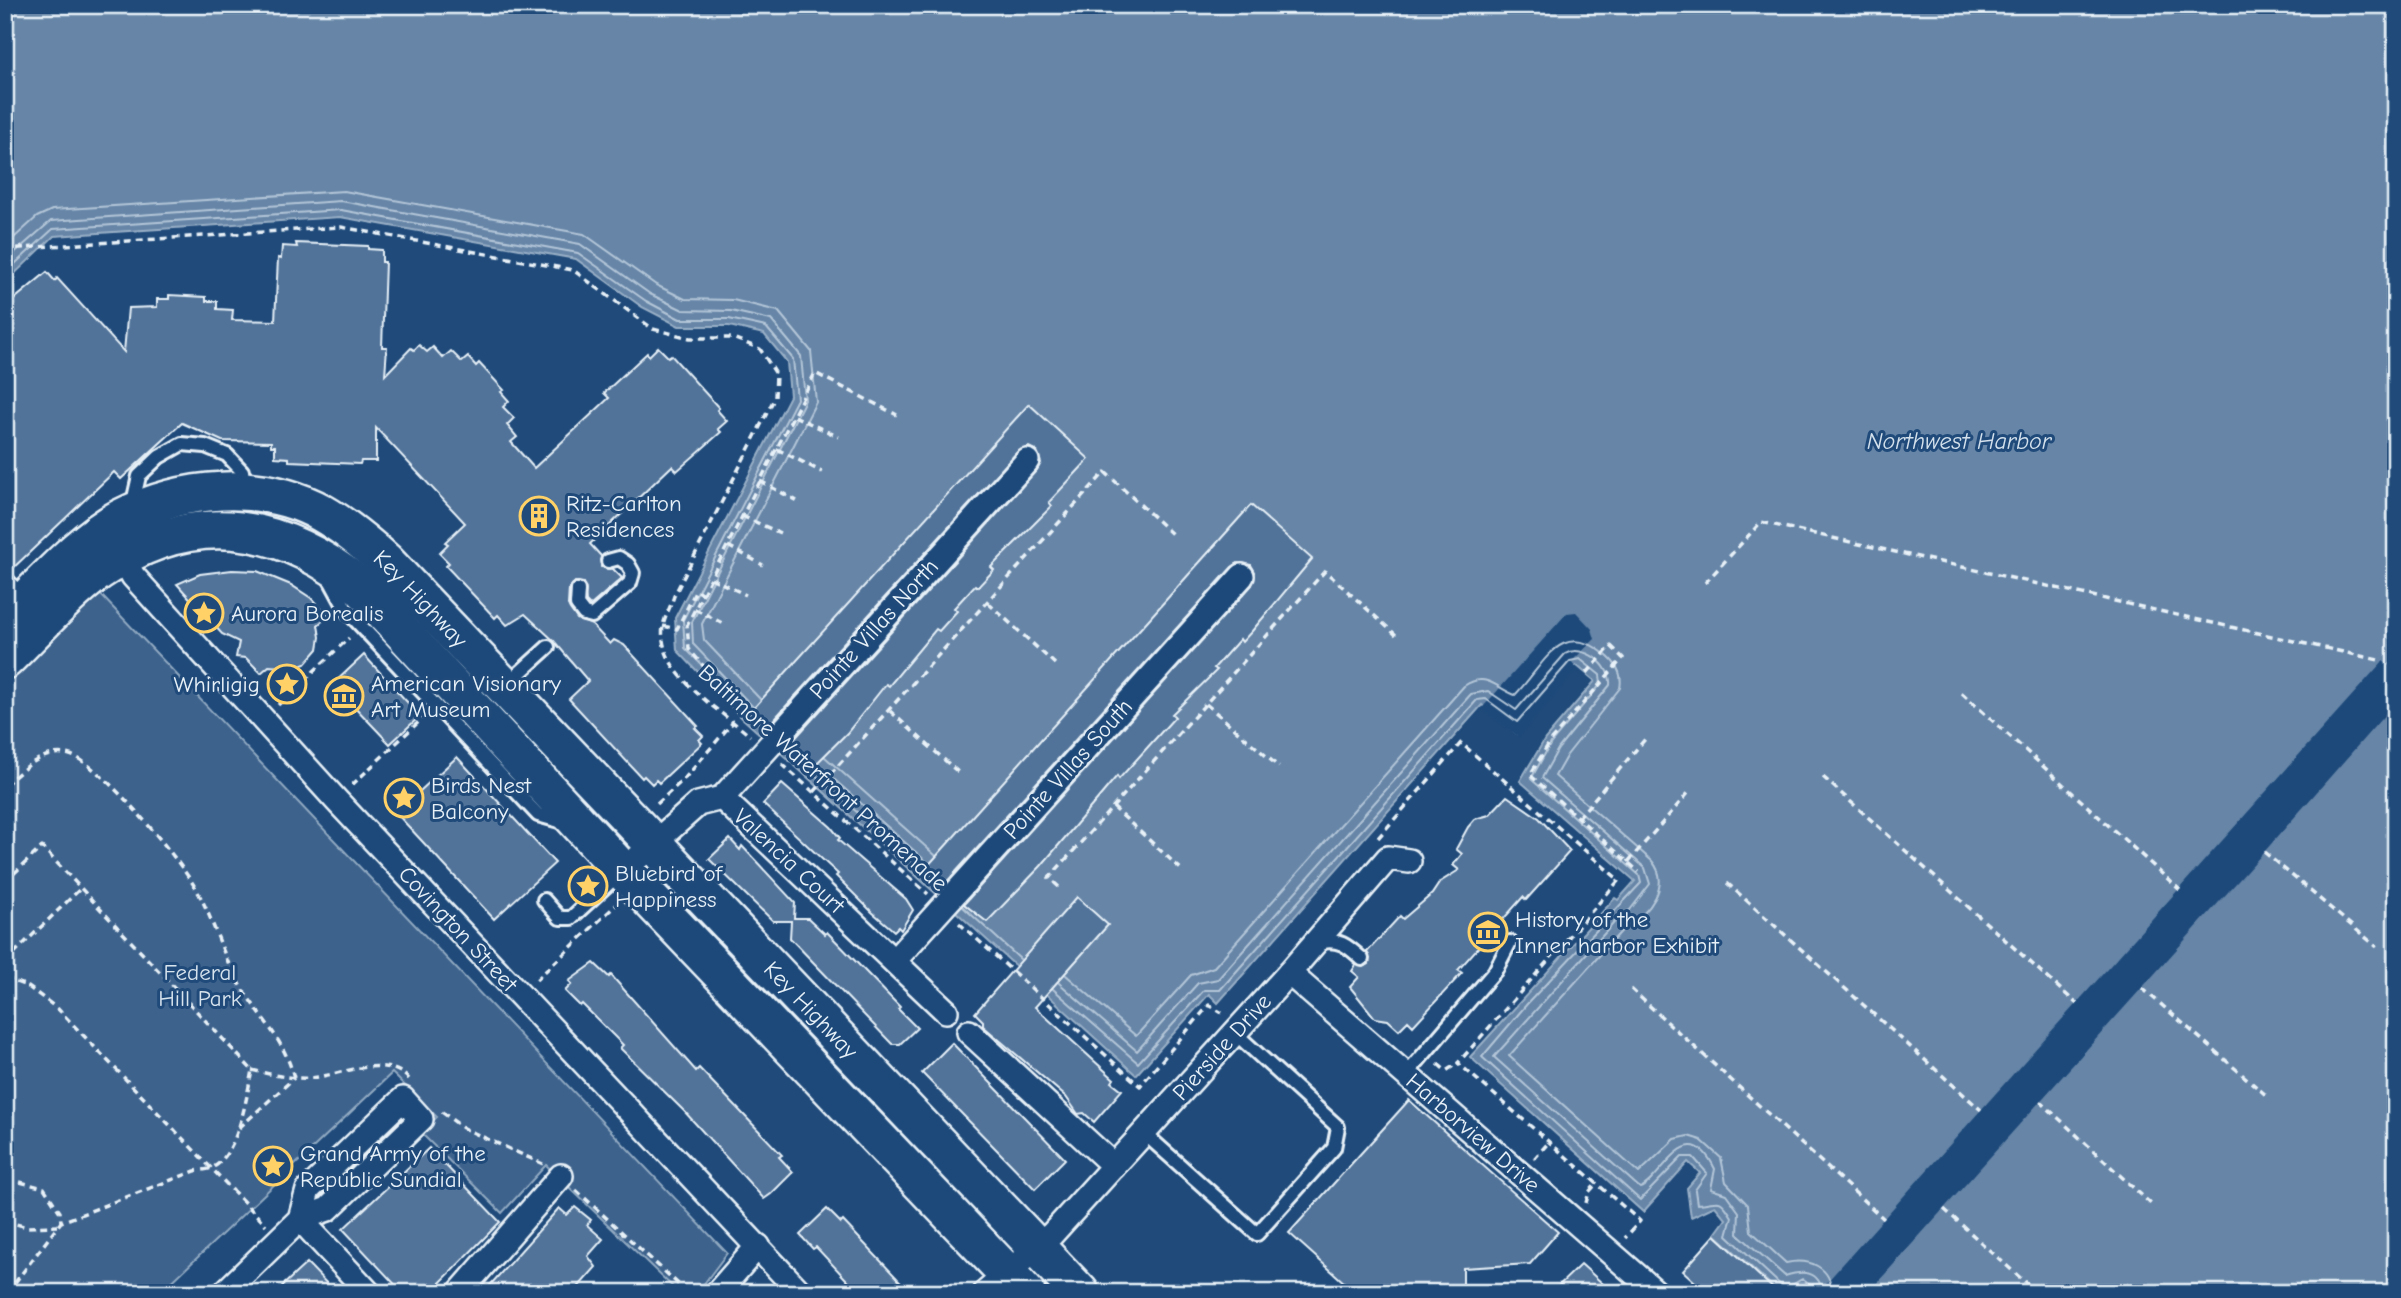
<svg xmlns="http://www.w3.org/2000/svg" width="2401" height="1298" font-family="'Comic Neue',sans-serif">
	<style>
		.green { fill: #3c628c; stroke: #92aac2; stroke-width: 2 }
		.water { fill: #6685a7; stroke: #9ab0c7; stroke-width: 2 }
		.pier { fill: #1f4a7a }
		.lines { fill: none; stroke-linecap: round; stroke-linejoin: round }
		.shore { stroke: #b4c6d8; stroke-width: 2 }
		.building { fill: #517399; stroke: #e8f1f8; stroke-width: 2 }
		.lane-casing { stroke: #e8f1f8; stroke-width: 18 }
		.street-casing { stroke: #e8f1f8; stroke-width: 28 }
		.primary-casing { stroke: #e8f1f8; stroke-width: 42 }
		.path { stroke: #e8f1f8; stroke-width: 3.5; stroke-dasharray: 7 5; stroke-linecap: butt }
		.lane { stroke: #1f4a7a; stroke-width: 12 }
		.street { stroke: #1f4a7a; stroke-width: 23 }
		.primary { stroke: #1f4a7a; stroke-width: 37 }
		.labels { text-anchor: middle; dominant-baseline: central; stroke-width: 6; stroke-linejoin: round; paint-order: stroke }
		.poi-label { font-size: 23px; fill: #e8f1f8; stroke: #1f4a7a; text-anchor: start }
		.street-label { font-size: 23px; fill: #e8f1f8; stroke: #1f4a7a }
		.park-label { font-size: 23px; fill: #d7e3ed; stroke: #1f4a7a }
		.water-label { font-size: 24px; font-style: italic; fill: #d4e1ec; stroke: #1f4a7a }
	</style>
	<rect width="100%" height="100%" fill="#1f4a7a"/>
	<filter id="ink" filterUnits="userSpaceOnUse"><feTurbulence type="fractalNoise" baseFrequency=".0143" numOctaves="2"/><feDisplacementMap in="SourceGraphic" scale="14" xChannelSelector="R" yChannelSelector="G"/><feConvolveMatrix kernelMatrix="1 2 1 2 8 2 1 2 1" color-interpolation-filters="sRGB"/></filter>
	<g filter="url(#ink)">
		<!-- green -->
		<g class="green">
			<polygon points="233,505 294,518 349,549 346,554 328,546 191,519 160,517"/>
			<polygon points="100,594 727,1253 697,1293 679,1293 546,1165 502,1213 421,1133 437,1117 392,1073 160,1293 5,1293 5,683"/>
		</g>
		<!-- water -->
		<polygon class="water" points="5,5 2396,5 2396,1293 1809,1293 1801,1286 1794,1293 1780,1293 1715,1234 1726,1219 1715,1206 1691,1217 1687,1188 1700,1173 1688,1162 1643,1212 1470,1057 1615,898 1618,900 1635,881 1520,781 1545,739 1595,681 1576,665 1517,734 1482,705 1218,1003 1209,994 1136,1075 741,717 677,650 675,618 790,396 787,362 764,334 729,326 679,326 642,307 576,259 340,217 54,236 5,283"/>
		<!-- pier -->
		<g class="pier">
			<polygon points="1576,612 1592,629 1595,639 1571,662 1585,677 1576,670 1519,737 1483,710 1457,736 1567,613"/>
			<polygon points="2383,661 2396,671 2396,702 2264,852 1868,1293 1817,1293"/>
		</g>
		<g class="lines">
			<!-- shore -->
			<g class="shore">
				<polyline points="5,246 37,217 52,210 344,191 584,234 656,285 685,299 733,300 778,311 811,351 816,402 702,624 704,640 760,699"/>
				<polyline points="5,261 51,221 341,201 580,244 650,294 683,310 731,311 771,320 801,356 805,400 692,622 693,644 753,707"/>
				<polyline points="5,273 53,229 341,210 578,253 646,301 680,319 729,319 766,327 793,359 797,399 683,620 685,648 766,730"/>
				<polyline points="785,748 942,888"/>
				<polyline points="825,757 935,855"/>
				<polyline points="818,765 928,863"/>
				<polyline points="962,906 1020,959"/>
				<path d="M1066 975 1136 1036 1191 975 1214 967 1464 686C1486 671 1496 688 1515 695 1544 666 1560 617 1606 655 1617 664 1623 674 1620 688L1567 755 1555 776 1652 861C1672 885 1649 914 1626 926L1509 1056 1639 1173 1675 1139 1688 1136 1701 1140 1721 1158 1726 1182 1748 1205 1751 1231 1786 1263C1809 1258 1831 1266 1832 1293"/>
				<path d="M1059 983 1137 1051 1198 983 1218 979 1471 694 1488 691 1516 710 1565 654C1583 643 1612 665 1610 685L1558 749 1542 778 1645 868 1650 884 1630 910 1620 916 1494 1057 1640 1188C1662 1180 1687 1111 1715 1169L1711 1189 1726 1194 1739 1212 1738 1234 1785 1276C1801 1271 1820 1269 1822 1293"/>
				<path d="M1053 989 1138 1063 1204 990H1220L1477 700 1486 699 1517 722 1570 661 1580 659 1600 675 1601 684 1551 743 1531 779 1639 875 1641 883 1527 1004 1482 1057 1640 1200 1682 1157H1693L1707 1173 1695 1190 1697 1204C1718 1204 1718 1193 1732 1217L1727 1235 1785 1289 1802 1279 1811 1286 1813 1293"/>
			</g>
		</g>
		<!-- building -->
		<g class="building">
			<polygon points="296,243 368,246 368,249 382,250 382,262 385,262 382,347 387,347 385,375 411,348 414,350 419,345 427,352 433,347 443,358 451,351 462,362 468,357 476,366 479,363 504,390 501,392 509,401 503,407 514,418 507,425 517,437 511,442 534,468 609,398 604,393 647,353 649,356 658,347 668,357 671,355 719,408 717,410 727,421 718,429 721,432 677,471 672,466 590,544 601,556 601,567 613,569 622,578 590,606 586,602 583,583 575,582 569,589 568,605 577,619 592,625 610,644 614,640 624,645 698,726 695,728 703,736 699,740 702,743 659,783 656,780 652,784 644,776 642,778 569,699 588,681 554,641 525,614 507,625 498,615 495,618 446,566 449,563 439,553 448,544 445,542 465,523 376,428 376,461 361,461 360,464 289,461 289,458 275,457 275,446 271,446 271,442 222,441 182,423 121,479 114,472 10,571 5,569 5,307 47,272 55,281 57,278 124,352 128,308 157,307 157,299 169,299 169,295 206,297 206,301 217,301 217,309 233,310 232,320 275,321 278,258 281,259 282,246 297,247"/>
			<polygon points="1029,404 1089,459 1049,502 1052,506 991,567 994,570 978,587 975,585 954,608 957,611 939,631 936,629 889,686 886,684 847,733 812,768 790,744 1037,470 1041,463 1037,451 1029,447 1017,452 767,727 752,710"/>
			<polygon points="1251,505 1312,559 1252,631 1242,642 1240,639 1214,668 1217,670 1172,714 1175,717 1165,728 1119,779 1117,776 1041,866 987,922 964,904 1252,585 1255,572 1251,565 1238,563 1232,567 943,886 925,869"/>
			<polygon points="232,570 257,571 291,585 311,598 328,616 318,625 320,637 318,649 305,664 295,668 269,666 261,673 246,658 236,657 239,642 222,634 177,584 200,574"/>
			<polygon points="364,655 420,716 390,744 333,684"/>
			<polygon points="457,757 555,863 494,919 396,813"/>
			<polygon points="782,784 831,827 840,838 838,840 906,899 913,910 901,930 898,927 894,931 872,912 836,876 838,874 763,804"/>
			<polygon points="1507,796 1539,818 1570,851 1526,900 1523,897 1458,970 1462,973 1413,1026 1408,1021 1399,1030 1388,1020 1375,1018 1350,987 1359,977 1352,971 1356,965 1364,967 1369,964 1367,952 1400,916 1403,919 1432,894 1440,882 1459,870 1453,865 1462,854 1456,849 1468,827 1475,819 1489,815"/>
			<polygon points="730,839 740,850 742,846 795,903 794,918 808,918 825,934 827,932 900,1007 898,1009 917,1028 900,1044 892,1044 790,938 791,921 773,921 709,859"/>
			<polygon points="1077,897 1108,925 1035,1007 1114,1079 1112,1082 1122,1090 1094,1122 1084,1113 1078,1114 1066,1097 983,1026 983,1021 975,1013"/>
			<polygon points="594,963 609,977 611,975 696,1071 699,1068 782,1155 779,1157 793,1172 771,1194 764,1199 684,1111 620,1048 623,1045 582,1004 580,1006 565,991 572,984 569,981"/>
			<polygon points="952,1043 1065,1159 1035,1189 922,1073"/>
			<polygon points="1409,1100 1558,1232 1530,1264 1463,1268 1463,1293 1356,1293 1289,1233"/>
			<polygon points="429,1148 500,1222 430,1293 417,1285 410,1293 403,1293 343,1229"/>
			<polygon points="575,1207 591,1220 587,1225 603,1239 588,1256 596,1267 573,1293 483,1293 559,1208 567,1215"/>
			<polygon points="827,1209 841,1223 843,1221 911,1293 859,1293 816,1247 813,1249 800,1235"/>
			<polygon points="1715,1235 1778,1293 1707,1293 1683,1271"/>
			<polygon points="307,1263 336,1293 275,1293 296,1273"/>
			<polygon points="1581,1264 1613,1293 1551,1293"/>
		</g>
		<g class="lines">
			<defs>
				<g id="lane">
					<polyline points="132,507 139,476 159,457 182,444 205,446 227,455 242,471 244,487"/>
					<polyline points="5,578 24,598"/>
					<polyline points="329,578 347,611 538,815 563,822"/>
					<polyline points="578,590 577,605 584,614 592,616 630,583 633,573 628,564 619,558 608,561"/>
					<polyline points="505,686 548,647"/>
					<polyline points="544,900 560,918 571,918 620,873"/>
					<path d="M1318 943C1338 937 1348 946 1362 959"/>
					<polyline points="1406,1075 1495,971 1510,942"/>
					<polyline points="1144,1133 1257,1234 1334,1148 1338,1127 1235,1033"/>
				</g>
				<g id="street">
					<polyline points="123,557 133,576 337,801 801,1293"/>
					<polyline points="722,798 1027,461"/>
					<polyline points="623,871 698,804 722,798 946,1011"/>
					<polyline points="894,961 1242,576"/>
					<polyline points="1289,973 1657,1293"/>
					<polyline points="969,1032 1114,1166"/>
					<polyline points="300,1219 369,1293"/>
					<polyline points="224,1293 300,1219 308,1190 403,1099 421,1119 328,1209 300,1219"/>
					<polyline points="459,1293 561,1176"/>
					<polyline points="717,1293 758,1246"/>
					<polyline points="985,1293 1052,1234 1289,973 1388,858 1409,861"/>
				</g>
				<g id="primary">
					<path id="s1" d="M5 620C39 588 80 540 121 518 181 487 261 479 322 513 345 526 365 543 385 561L1080 1293"/>
					<path d="M5 660C34 632 67 594 99 571 191 508 277 520 361 587L623 871 1026 1293"/>
				</g>
			</defs>
			<!-- lane casing -->
			<use href="#lane" class="lane-casing"/>
			<!-- street casing -->
			<use href="#street" class="street-casing"/>
			<!-- primary casing -->
			<use href="#primary" class="primary-casing"/>
			<!-- path -->
			<g class="path">
				<path d="M5 249 341 227 573 270 653 329 690 338H733L760 349 776 374 775 397 674 596C671 606 665 616 663 626 656 674 721 710 750 736"/>
				<polyline points="794,416 839,437"/>
				<polyline points="777,449 822,472"/>
				<polyline points="760,481 797,501"/>
				<polyline points="742,516 780,533"/>
				<polyline points="728,546 763,565"/>
				<polyline points="711,578 746,595"/>
				<polyline points="1705,583 1761,522 2383,661"/>
				<polyline points="988,603 1055,664"/>
				<polyline points="695,609 726,625"/>
				<polyline points="663,626 677,629 696,590 703,594"/>
				<polyline points="706,669 689,649 687,625 815,373 897,415"/>
				<polyline points="1587,673 1611,646 1623,658 1551,740 1530,775 1639,872"/>
				<polyline points="1962,693 2180,890"/>
				<polyline points="1206,704 1279,767"/>
				<polyline points="278,705 349,638"/>
				<polyline points="890,711 959,773"/>
				<polyline points="782,764 928,894"/>
				<polyline points="1823,777 2077,1004"/>
				<path d="M5 785C24 769 43 748 70 755 102 764 183 863 199 894 214 922 222 954 238 982 258 1015 285 1040 294 1078"/>
				<polyline points="352,785 425,716"/>
				<polyline points="814,792 1105,472 1172,534"/>
				<polyline points="657,804 685,778 734,721"/>
				<polyline points="1113,807 1183,871"/>
				<polyline points="1578,818 1646,738"/>
				<polyline points="1378,838 1461,743 1619,880 1458,1063 1640,1221 1625,1238"/>
				<polyline points="2264,852 2377,947"/>
				<polyline points="1628,862 1690,791"/>
				<path d="M5 882 42 847 252 1070C247 1096 238 1155 212 1168 207 1170 200 1170 195 1171L61 1222 7 1293"/>
				<polyline points="1727,883 1981,1110"/>
				<polyline points="1059,887 1049,878 1325,571 1396,635"/>
				<polyline points="959,923 1140,1086 1209,1005 1222,1013"/>
				<polyline points="5,962 81,888"/>
				<polyline points="5,978 27,986 58,1009 266,1225"/>
				<polyline points="536,980 617,904"/>
				<polyline points="2142,988 2267,1096"/>
				<polyline points="1631,989 1884,1219"/>
				<polyline points="1438,1064 1446,1071 1458,1063"/>
				<path d="M252 1070C272 1075 291 1079 311 1078 341 1075 385 1053 409 1079"/>
				<polyline points="2040,1101 2151,1204"/>
				<polyline points="442,1112 463,1128 543,1164"/>
				<polyline points="239,1128 294,1078"/>
				<polyline points="1534,1159 1549,1142"/>
				<polyline points="20,1182 44,1188 60,1212 61,1222"/>
				<polyline points="576,1190 688,1293"/>
				<polyline points="1586,1203 1589,1192 1596,1184"/>
				<polyline points="1944,1209 2037,1293"/>
				<polyline points="5,1221 27,1227 57,1226"/>
				<polyline points="1677,1283 1688,1293"/>
			</g>
			<!-- lane -->
			<use href="#lane" class="lane"/>
			<!-- street -->
			<use href="#street" class="street"/>
			<!-- primary -->
			<use href="#primary" class="primary"/>
		</g>
	</g>
	<!-- icons -->
	<defs>
		<symbol id="building-ring" viewBox="-11 -11 22 22"><circle r="9.5" fill="#1f4a7a" stroke="#ffd166" stroke-width="1.5"/><path d="M-4-6H4V6H1V3H-1V6H-4ZM-2.5-4.3h1.7v1.8h-1.7ZM.8-4.3h1.7v1.8H.8ZM-2.5-1h1.7V.8h-1.7ZM.8-1h1.7V.8H.8Z" fill="#ffd166"/></symbol>
		<symbol id="sight-ring" viewBox="-11 -11 22 22"><circle r="9.5" fill="#1f4a7a" stroke="#ffd166" stroke-width="1.5"/><path d="M0-6L1.8-2.2L6-1.7L2.9 1.2L3.7 5.4L0 3.3L-3.7 5.4L-2.9 1.2L-6-1.7L-1.8-2.2Z" fill="#ffd166"/></symbol>
		<symbol id="museum-ring" viewBox="-11 -11 22 22"><circle r="9.5" fill="#1f4a7a" stroke="#ffd166" stroke-width="1.5"/><path d="M0-6L6-3V-2H-6V-3ZM-5-1h2V3h-2ZM-1-1h2V3h-2ZM3-1h2V3H3ZM-6 4H6V6H-6Z" fill="#ffd166"/></symbol>
	</defs>
	<g fill-rule="evenodd">
		<use href="#building-ring" x="517" y="494" width="44" height="44"/>
		<use href="#sight-ring" x="182" y="591" width="44" height="44"/>
		<use href="#sight-ring" x="265" y="662" width="44" height="44"/>
		<use href="#museum-ring" x="322" y="674" width="44" height="44"/>
		<use href="#sight-ring" x="382" y="776" width="44" height="44"/>
		<use href="#sight-ring" x="566" y="864" width="44" height="44"/>
		<use href="#museum-ring" x="1466" y="910" width="44" height="44"/>
		<use href="#sight-ring" x="251" y="1144" width="44" height="44"/>
	</g>
	<g class="labels">
		<!-- poi labels -->
		<g class="poi-label">
			<text x="566" y="503">Ritz-Carlton<tspan x="566" dy="26">Residences</tspan></text>
			<text x="231" y="613">Aurora Borealis</text>
			<text x="371" y="683">American Visionary<tspan x="371" dy="26">Art Museum</tspan></text>
			<text x="260" y="684" text-anchor="end">Whirligig</text>
			<text x="431" y="785">Birds Nest<tspan x="431" dy="26">Balcony</tspan></text>
			<text x="615" y="873">Bluebird of<tspan x="615" dy="26">Happiness</tspan></text>
			<text x="1515" y="919">History of the<tspan x="1515" dy="26">Inner harbor Exhibit</tspan></text>
			<text x="300" y="1153">Grand Army of the<tspan x="300" dy="26">Republic Sundial</tspan></text>
		</g>
		<!-- street labels -->
		<g class="street-label">
			<text stroke="none"><textPath href="#s1" startOffset="495">Key Highway</textPath></text>
			<text transform="translate(874 629) rotate(-48)">Pointe Villas North</text>
			<text transform="translate(1068 769) rotate(-48)">Pointe Villas South</text>
			<text transform="translate(823 778) rotate(42)">Baltimore Waterfront Promenade</text>
			<text transform="translate(789 861) rotate(43)">Valencia Court</text>
			<text transform="translate(458 929) rotate(47)">Covington Street</text>
			<text stroke="none"><textPath href="#s1" startOffset="1062">Key Highway</textPath></text>
			<text transform="translate(1222 1047) rotate(-48)">Pierside Drive</text>
			<text transform="translate(1473 1133) rotate(41)">Harborview Drive</text>
		</g>
		<!-- park labels -->
		<g class="park-label">
			<text x="200" y="972">Federal<tspan x="200" dy="26">Hill Park</tspan></text>
		</g>
		<!-- water labels -->
		<g class="water-label">
			<text x="1959" y="441">Northwest Harbor</text>
		</g>
	</g>
	<!-- margin -->
	<rect width="2401" height="1298" fill="none" stroke="#1f4a7a" stroke-width="28"/>
	<rect x="14" y="14" width="2373" height="1270" fill="none" stroke="#e8f1f8" stroke-width="2.5" filter="url(#ink)"/>
</svg>
